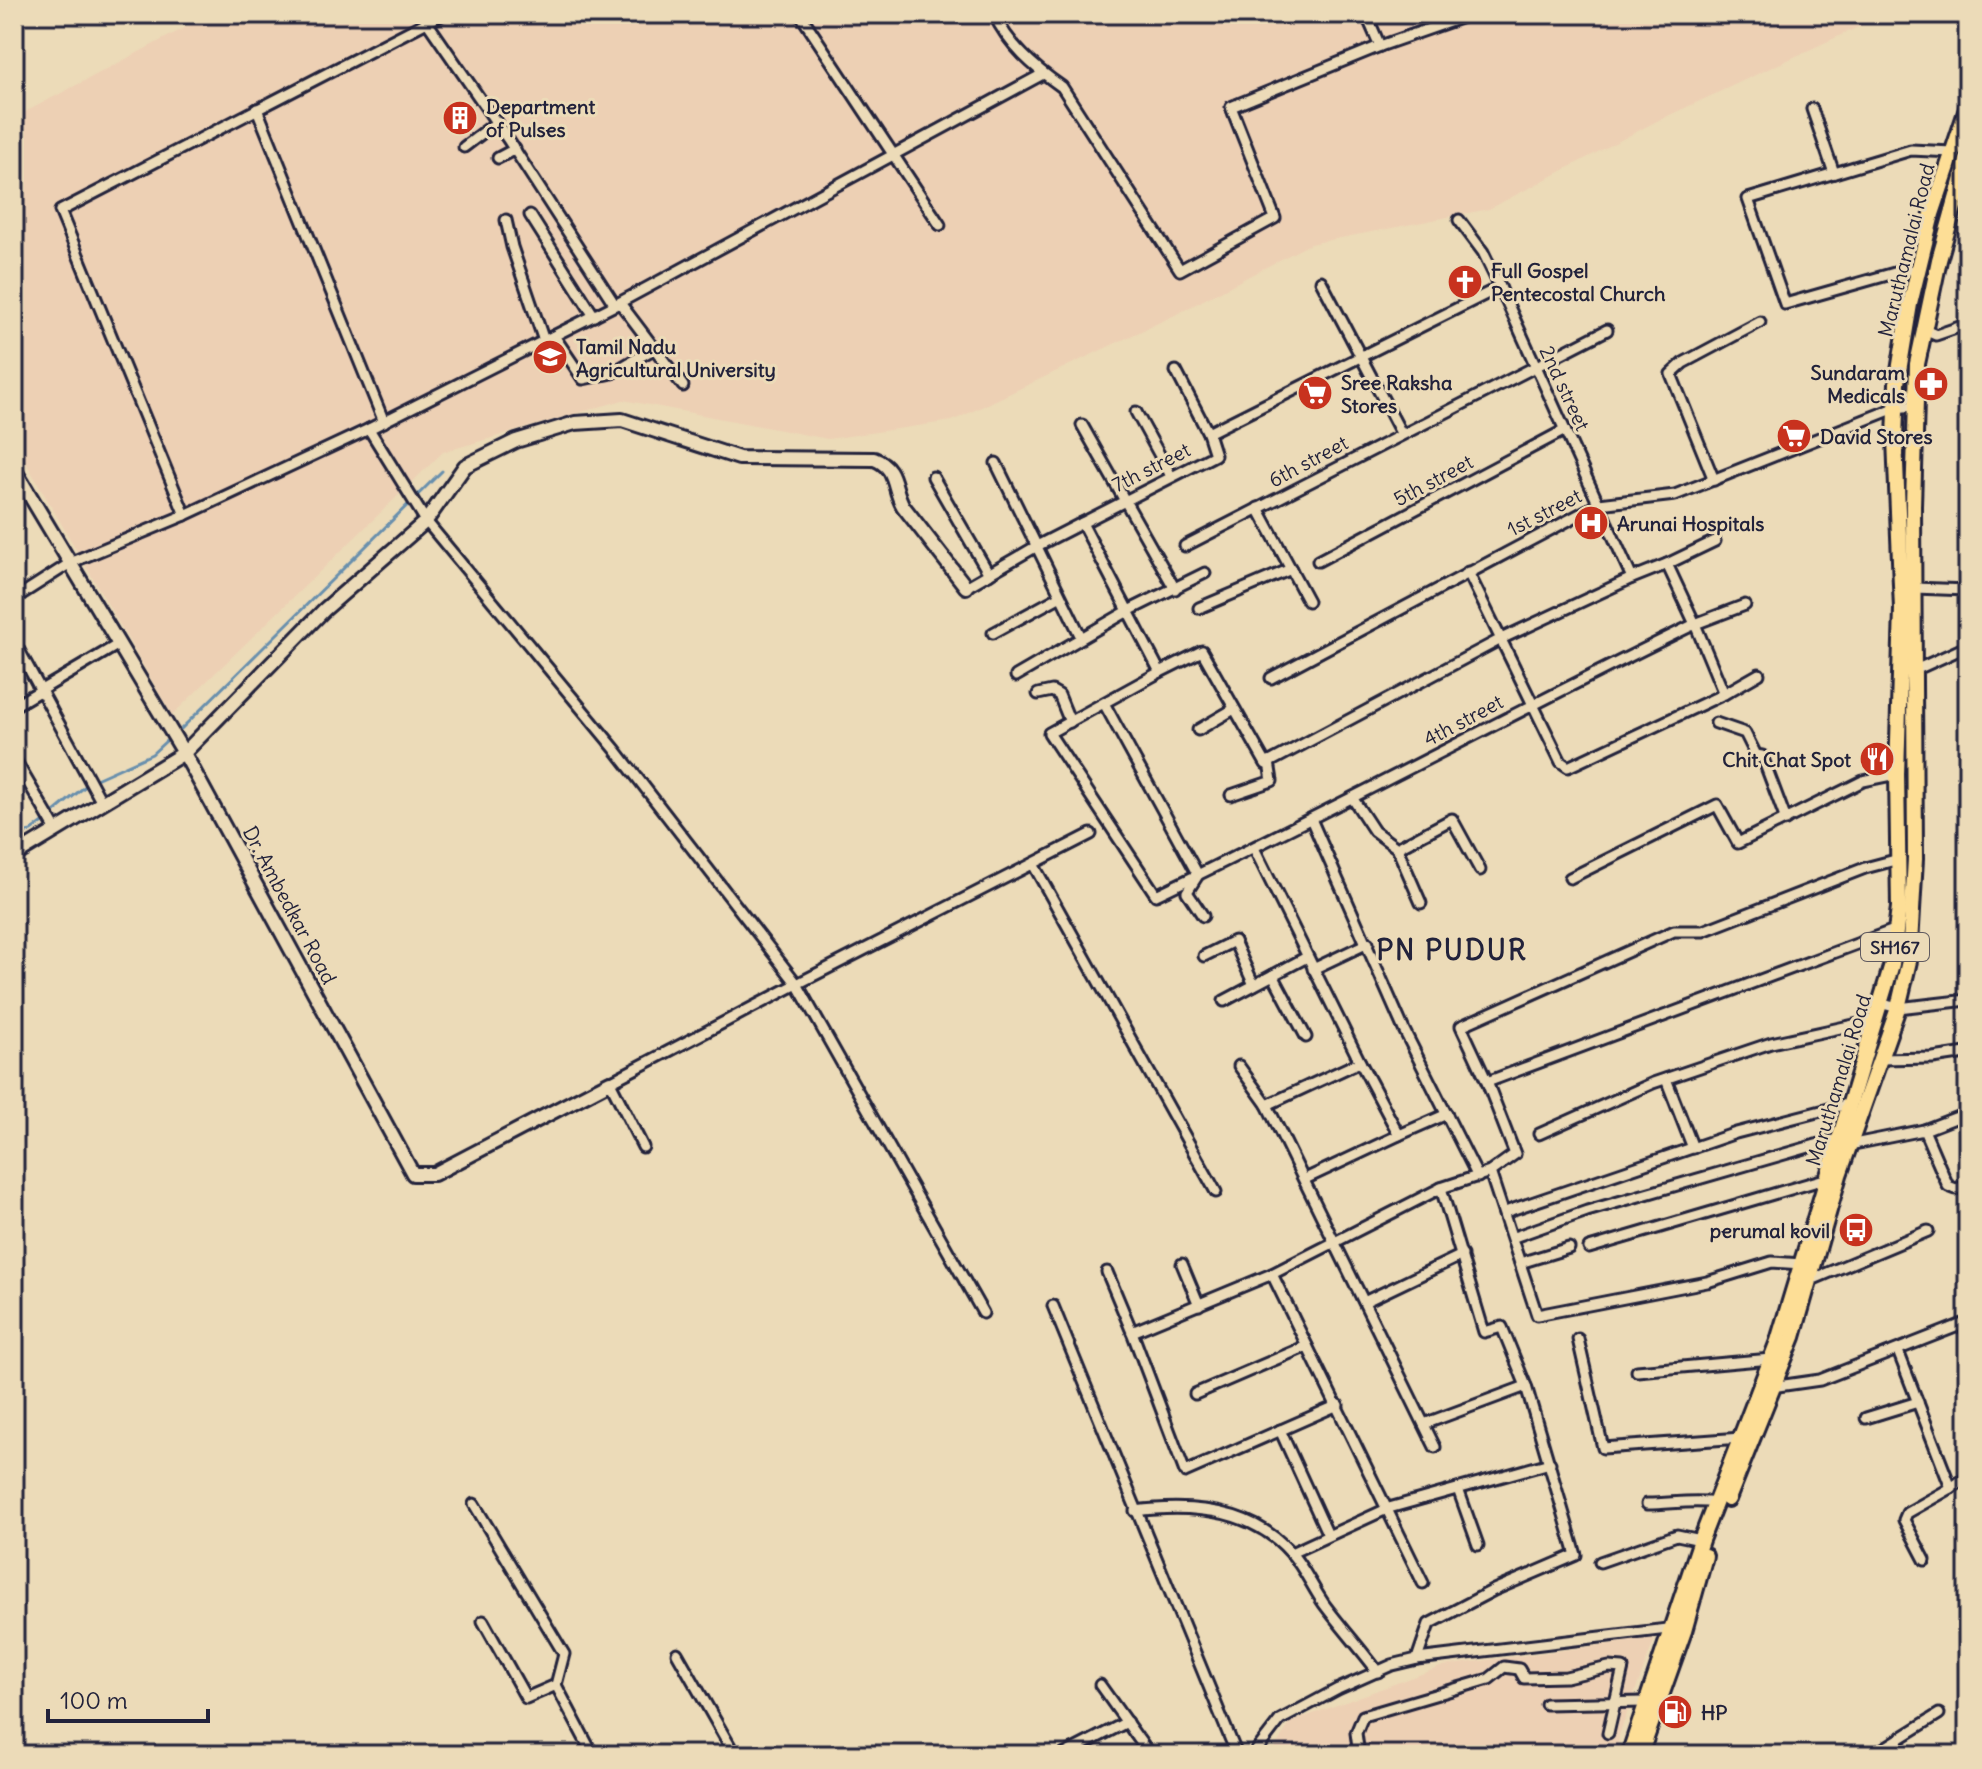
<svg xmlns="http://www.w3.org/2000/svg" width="1982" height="1769" font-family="Delius,sans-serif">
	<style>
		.built { fill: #edd0b4 }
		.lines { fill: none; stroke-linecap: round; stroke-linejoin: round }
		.stream { stroke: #688fad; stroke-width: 3 }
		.street-casing { stroke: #22223b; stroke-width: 15 }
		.secondary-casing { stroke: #22223b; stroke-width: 18 }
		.primary-casing { stroke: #22223b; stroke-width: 20 }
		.street { stroke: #ecdbb8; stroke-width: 9 }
		.secondary { stroke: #ecdbb8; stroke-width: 12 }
		.primary { stroke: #fdde96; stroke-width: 14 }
		.labels { text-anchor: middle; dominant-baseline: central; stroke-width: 6; stroke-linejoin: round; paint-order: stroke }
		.shield { fill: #ecdbb8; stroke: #5f5a60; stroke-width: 2 }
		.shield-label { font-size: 18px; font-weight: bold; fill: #22223b }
		.poi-label { font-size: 20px; font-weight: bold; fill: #22223b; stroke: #ecdbb8; text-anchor: start }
		.street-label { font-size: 20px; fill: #22223b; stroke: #ecdbb8 }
		.district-label { font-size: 28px; font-weight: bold; letter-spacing: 2px; fill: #22223b; stroke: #ecdbb8 }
	</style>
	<rect width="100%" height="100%" fill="#ecdbb8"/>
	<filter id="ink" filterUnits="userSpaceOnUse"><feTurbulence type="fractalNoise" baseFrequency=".0125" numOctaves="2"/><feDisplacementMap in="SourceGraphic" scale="16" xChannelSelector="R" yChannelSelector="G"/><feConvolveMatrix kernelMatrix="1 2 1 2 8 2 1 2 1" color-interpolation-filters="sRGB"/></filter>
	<g filter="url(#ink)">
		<!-- built -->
		<g class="built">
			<polygon points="211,14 1886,14 1657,121 1489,209 1310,244 1175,315 952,421 828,439 623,400 443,452 172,715 14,442 14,118"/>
			<polygon points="1655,1638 1619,1735 1617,1755 1270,1755 1291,1722 1443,1666"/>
		</g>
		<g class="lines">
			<!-- stream -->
			<g class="stream">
				<polyline points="181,729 442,471"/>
				<polyline points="96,779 152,754 166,741"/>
				<polyline points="54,812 88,784"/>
				<polyline points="14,835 31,831 46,820"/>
			</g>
			<defs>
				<g id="street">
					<polyline points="444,14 427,22 509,141 615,305 369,429 426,521 615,749 797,984 610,1082 643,1147"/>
					<polyline points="800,14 940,225"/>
					<path d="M994 14C1008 45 1035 68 1062 87L1180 270 1275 218 1231 107 1380 46"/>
					<polyline points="1366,14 1380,46 1472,14"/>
					<polyline points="257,109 384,422"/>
					<polyline points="1812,109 1834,173"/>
					<polyline points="464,147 497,122"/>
					<polyline points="498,158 515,149"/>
					<polyline points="530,215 594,316"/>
					<polyline points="506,220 512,247 544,341"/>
					<polyline points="1920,270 1905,270 1785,304 1748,199 1911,150 1952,152"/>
					<polyline points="1321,281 1401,433"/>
					<polyline points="620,303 683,386"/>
					<polyline points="615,305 1043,74"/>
					<polyline points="1922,329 1936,335 1968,324"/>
					<polyline points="554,336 583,379 612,373 655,348"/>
					<polyline points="1176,371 1208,433"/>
					<polyline points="1136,412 1171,476"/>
					<polyline points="1082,425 1175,589"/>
					<polyline points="996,463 1081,637"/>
					<polyline points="933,477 989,574"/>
					<polyline points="1714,480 1671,374 1683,363 1760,322"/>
					<polyline points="1258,508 1308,601"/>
					<polyline points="185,515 60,211 427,22"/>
					<polyline points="1082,523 1160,672 1202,651 1266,764 1503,638 1632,578 1500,287 1483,252 1459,220"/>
					<polyline points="1185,546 1607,330"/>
					<polyline points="1318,561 1565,430"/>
					<polyline points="1667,564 1715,541"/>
					<polyline points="1468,572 1561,762 1568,767 1724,694"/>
					<polyline points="966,587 1037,546 1215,455 1208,433 1500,287"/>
					<polyline points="1914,588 1968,590"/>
					<polyline points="14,599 72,562 185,515 369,429"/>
					<polyline points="1745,605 1695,624 1724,694 1759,674"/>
					<polyline points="1199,608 1291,569"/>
					<polyline points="993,633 1059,597"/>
					<polyline points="14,641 101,801"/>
					<polyline points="1913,671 1968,646"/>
					<path d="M1160 672 1049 733 1156 895C1338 808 1514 712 1695 624L1667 564 1632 578"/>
					<polyline points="1016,676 1128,611 1205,573"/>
					<polyline points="1271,678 1599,504 1675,495 1895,408 1914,406"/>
					<polyline points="1038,694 1052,691 1059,695 1070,722"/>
					<polyline points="1105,705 1198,875 1187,892 1203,916"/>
					<polyline points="14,706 119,644"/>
					<polyline points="1716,723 1745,733 1756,755 1762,756 1786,820"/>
					<polyline points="1198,730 1234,709"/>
					<polyline points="14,758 56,830"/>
					<polyline points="1231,795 1272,781 1269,762"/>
					<polyline points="1353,799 1374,831 1397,848 1421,903"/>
					<polyline points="1311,819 1404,1030 1478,1177"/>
					<polyline points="1254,848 1360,1062 1267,1105 1435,1447"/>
					<polyline points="1397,848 1452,819 1480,870"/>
					<polyline points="1033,864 1216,1192"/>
					<polyline points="1570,878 1717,805 1738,843 1863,781 1897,774"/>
					<polyline points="1204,956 1234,941 1254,985"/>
					<polyline points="1313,969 1368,943"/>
					<polyline points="1273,975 1306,1037"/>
					<polyline points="1224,1001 1307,957"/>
					<polyline points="1883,1004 1898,1008 1968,1000"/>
					<polyline points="1880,1059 1933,1058 1966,1053"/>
					<polyline points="1239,1066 1267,1105"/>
					<polyline points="1666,1079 1693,1148"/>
					<polyline points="1487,1082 1461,1026 1674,931 1703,931 1865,868 1899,859"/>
					<polyline points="1924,1130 1968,1113"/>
					<polyline points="1539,1134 1653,1083 1771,1043 1877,1020"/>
					<polyline points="1399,1135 1447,1114"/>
					<polyline points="1849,1145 1924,1130 1948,1186 1956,1189 1968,1185"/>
					<polyline points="1490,1172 1537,1315 1707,1282 1772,1262 1802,1264"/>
					<polyline points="1305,1179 1399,1135 1360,1062"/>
					<polyline points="1505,1212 1736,1133 1852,1103"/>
					<polyline points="1514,1237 1587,1211 1840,1138"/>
					<polyline points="1589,1248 1828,1178"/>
					<polyline points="1520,1263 1569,1248"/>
					<polyline points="1182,1264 1199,1305"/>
					<polyline points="1107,1272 1132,1332"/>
					<polyline points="1272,1274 1132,1332 1185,1472 1338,1405"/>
					<polyline points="1811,1280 1928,1231"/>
					<polyline points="1364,1302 1462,1255"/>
					<polyline points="1053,1306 1237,1755"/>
					<polyline points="983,1313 797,984 1091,834"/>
					<polyline points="1578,1339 1603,1448 1741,1438"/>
					<polyline points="1898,1351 1951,1488 1968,1476"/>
					<polyline points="1637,1371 1771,1359"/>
					<polyline points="1771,1387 1820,1380 1968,1322"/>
					<polyline points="1195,1394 1307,1346"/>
					<polyline points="1866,1418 1918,1402"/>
					<polyline points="1424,1424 1526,1386"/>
					<polyline points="1280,1430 1328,1535"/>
					<polyline points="1458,1489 1478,1545"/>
					<polyline points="474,1504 564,1654 556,1685 526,1698 483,1621"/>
					<path d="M1647 1504C1671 1504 1693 1499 1716 1503"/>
					<path d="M1135 1511C1190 1504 1251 1508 1290 1552 1304 1567 1312 1587 1324 1604 1341 1627 1361 1649 1378 1672"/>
					<polyline points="1291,1553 1389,1508 1550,1463"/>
					<polyline points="1925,1560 1904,1520 1907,1513 1951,1488"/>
					<polyline points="1600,1562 1677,1535 1701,1540"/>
					<polyline points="1423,1583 1272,1274 1441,1188 1490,1172 1515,1154 1487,1082 1897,929"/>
					<polyline points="677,1653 735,1755"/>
					<polyline points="1417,1659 1429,1624 1494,1590 1576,1555 1526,1386 1502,1327 1484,1332 1441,1188"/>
					<polyline points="556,1685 593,1755"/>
					<polyline points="1100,1685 1150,1755"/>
					<polyline points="1546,1704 1644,1702"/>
					<polyline points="1937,1754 1937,1755"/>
					<polyline points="1063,1755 1127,1722"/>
					<polyline points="1253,1755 1280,1720 1338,1689 1392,1665 1417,1659 1676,1628"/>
					<polyline points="1359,1755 1356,1733 1363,1716 1489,1679 1504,1667 1519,1669 1524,1678 1566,1677 1609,1667 1623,1668 1608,1733"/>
					<polyline points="1873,1755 1939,1714"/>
				</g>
				<g id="secondary">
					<polyline points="14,469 184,753 413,1174 434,1174 610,1082"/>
					<path d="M14 856 184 753 324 610 426 521 465 466 516 441 575 423 622 420 739 458 874 459C898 468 892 487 903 506L966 587"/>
				</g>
				<g id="primary">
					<polyline points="1728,1499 1793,1337 1839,1175 1898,1008 1909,961 1915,859 1913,506 1917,364 1939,260 1968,157"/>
					<polyline points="1629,1755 1701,1540 1778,1341 1892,964 1899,907 1897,774 1902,609 1895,439 1897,383 1910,304 1932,214 1968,106"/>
					<polyline points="1640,1755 1684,1631 1705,1556"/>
				</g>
			</defs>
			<!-- street casing -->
			<use href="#street" class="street-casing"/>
			<!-- secondary casing -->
			<use href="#secondary" class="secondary-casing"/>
			<!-- primary casing -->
			<use href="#primary" class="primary-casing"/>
			<!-- street -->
			<use href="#street" class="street"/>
			<!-- secondary -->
			<use href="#secondary" class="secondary"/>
			<!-- primary -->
			<use href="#primary" class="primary"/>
		</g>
	</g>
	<!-- icons -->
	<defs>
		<symbol id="building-disc" viewBox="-11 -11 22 22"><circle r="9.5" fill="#c8321e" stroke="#ecdbb8"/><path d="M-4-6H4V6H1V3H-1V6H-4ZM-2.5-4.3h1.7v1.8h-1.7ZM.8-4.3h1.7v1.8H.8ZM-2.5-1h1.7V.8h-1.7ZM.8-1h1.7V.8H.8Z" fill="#fff"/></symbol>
		<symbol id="church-disc" viewBox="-11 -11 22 22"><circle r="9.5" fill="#c8321e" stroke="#ecdbb8"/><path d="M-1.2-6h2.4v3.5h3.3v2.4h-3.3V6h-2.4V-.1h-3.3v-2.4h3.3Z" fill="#fff"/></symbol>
		<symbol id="university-disc" viewBox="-11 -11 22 22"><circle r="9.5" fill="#c8321e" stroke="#ecdbb8"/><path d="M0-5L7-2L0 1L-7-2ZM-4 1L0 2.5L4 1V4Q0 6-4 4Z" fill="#fff"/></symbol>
		<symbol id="pharmacy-disc" viewBox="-11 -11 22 22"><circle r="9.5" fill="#c8321e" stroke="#ecdbb8"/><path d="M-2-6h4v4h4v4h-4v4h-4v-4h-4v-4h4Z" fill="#fff"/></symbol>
		<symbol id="supermarket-disc" viewBox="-11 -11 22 22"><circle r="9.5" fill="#c8321e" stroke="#ecdbb8"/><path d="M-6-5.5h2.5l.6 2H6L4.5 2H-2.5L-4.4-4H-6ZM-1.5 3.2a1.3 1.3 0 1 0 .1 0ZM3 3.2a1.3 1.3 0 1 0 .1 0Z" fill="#fff"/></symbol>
		<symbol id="hospital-disc" viewBox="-11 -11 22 22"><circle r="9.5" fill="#c8321e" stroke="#ecdbb8"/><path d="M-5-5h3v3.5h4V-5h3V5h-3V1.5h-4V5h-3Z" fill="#fff"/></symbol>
		<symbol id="restaurant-disc" viewBox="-11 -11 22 22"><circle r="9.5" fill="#c8321e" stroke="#ecdbb8"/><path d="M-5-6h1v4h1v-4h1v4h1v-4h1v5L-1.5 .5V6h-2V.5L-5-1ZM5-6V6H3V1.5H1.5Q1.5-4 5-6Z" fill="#fff"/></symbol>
		<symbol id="bus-disc" viewBox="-11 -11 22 22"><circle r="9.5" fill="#c8321e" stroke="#ecdbb8"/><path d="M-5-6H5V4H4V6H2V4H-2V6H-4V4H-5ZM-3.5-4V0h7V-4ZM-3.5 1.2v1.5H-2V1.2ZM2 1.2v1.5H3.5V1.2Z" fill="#fff"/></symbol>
		<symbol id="fuel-disc" viewBox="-11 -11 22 22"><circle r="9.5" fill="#c8321e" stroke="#ecdbb8"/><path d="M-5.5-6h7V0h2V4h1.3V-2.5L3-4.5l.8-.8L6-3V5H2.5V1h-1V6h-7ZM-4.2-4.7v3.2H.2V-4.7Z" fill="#fff"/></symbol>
	</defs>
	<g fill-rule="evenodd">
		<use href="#building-disc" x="440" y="98" width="40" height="40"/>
		<use href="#church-disc" x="1445" y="262" width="40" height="40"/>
		<use href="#university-disc" x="530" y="337" width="40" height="40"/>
		<use href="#pharmacy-disc" x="1911" y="364" width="40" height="40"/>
		<use href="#supermarket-disc" x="1295" y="373" width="40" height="40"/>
		<use href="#supermarket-disc" x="1774" y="416" width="40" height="40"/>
		<use href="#hospital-disc" x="1571" y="503" width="40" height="40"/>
		<use href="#restaurant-disc" x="1857" y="739" width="40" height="40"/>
		<use href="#bus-disc" x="1836" y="1210" width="40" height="40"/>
		<use href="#fuel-disc" x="1655" y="1692" width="40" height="40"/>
	</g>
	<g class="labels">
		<!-- shield labels -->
		<rect class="shield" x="1861" y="933" width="68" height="28" rx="6"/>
		<g class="shield-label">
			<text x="1895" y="947">SH167</text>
		</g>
		<!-- poi labels -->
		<g class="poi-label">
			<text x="486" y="106">Department<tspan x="486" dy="23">of Pulses</tspan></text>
			<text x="1491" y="270">Full Gospel<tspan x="1491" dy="23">Pentecostal Church</tspan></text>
			<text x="576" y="346">Tamil Nadu<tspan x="576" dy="23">Agricultural University</tspan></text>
			<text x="1905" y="372" text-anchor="end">Sundaram<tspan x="1905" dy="23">Medicals</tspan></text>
			<text x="1341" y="382">Sree Raksha<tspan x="1341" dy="23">Stores</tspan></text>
			<text x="1820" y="436">David Stores</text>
			<text x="1617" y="523">Arunai Hospitals</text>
			<text x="1851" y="759" text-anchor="end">Chit Chat Spot</text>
			<text x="1830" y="1230" text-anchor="end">perumal kovil</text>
			<text x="1701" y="1712">HP</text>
		</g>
		<!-- street labels -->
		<g class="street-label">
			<text transform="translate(1906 250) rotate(-76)">Maruthamalai Road</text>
			<text transform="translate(1565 388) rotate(65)">2nd street</text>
			<text transform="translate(1308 461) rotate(-28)">6th street</text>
			<text transform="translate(1151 467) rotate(-27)">7th street</text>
			<text transform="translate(1433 480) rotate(-28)">5th street</text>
			<text transform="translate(1544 512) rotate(-27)">1st street</text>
			<text transform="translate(1463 720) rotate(-28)">4th street</text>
			<text transform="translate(290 905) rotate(62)">Dr. Ambedkar Road</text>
			<text transform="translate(1838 1080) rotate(-73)">Maruthamalai Road</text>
		</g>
		<!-- district labels -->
		<g class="district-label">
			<text x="1452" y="950">PN PUDUR</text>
		</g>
	</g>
	<!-- margin -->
	<rect width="1982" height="1769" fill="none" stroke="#ecdbb8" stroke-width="48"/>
	<rect x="24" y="24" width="1934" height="1721" fill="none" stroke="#22223b" stroke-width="3" filter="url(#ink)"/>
	<!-- scale -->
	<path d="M48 1709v12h160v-12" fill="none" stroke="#22223b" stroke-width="4"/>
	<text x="60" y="1709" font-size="24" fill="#22223b" stroke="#ecdbb8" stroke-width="6" paint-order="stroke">100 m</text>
</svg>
